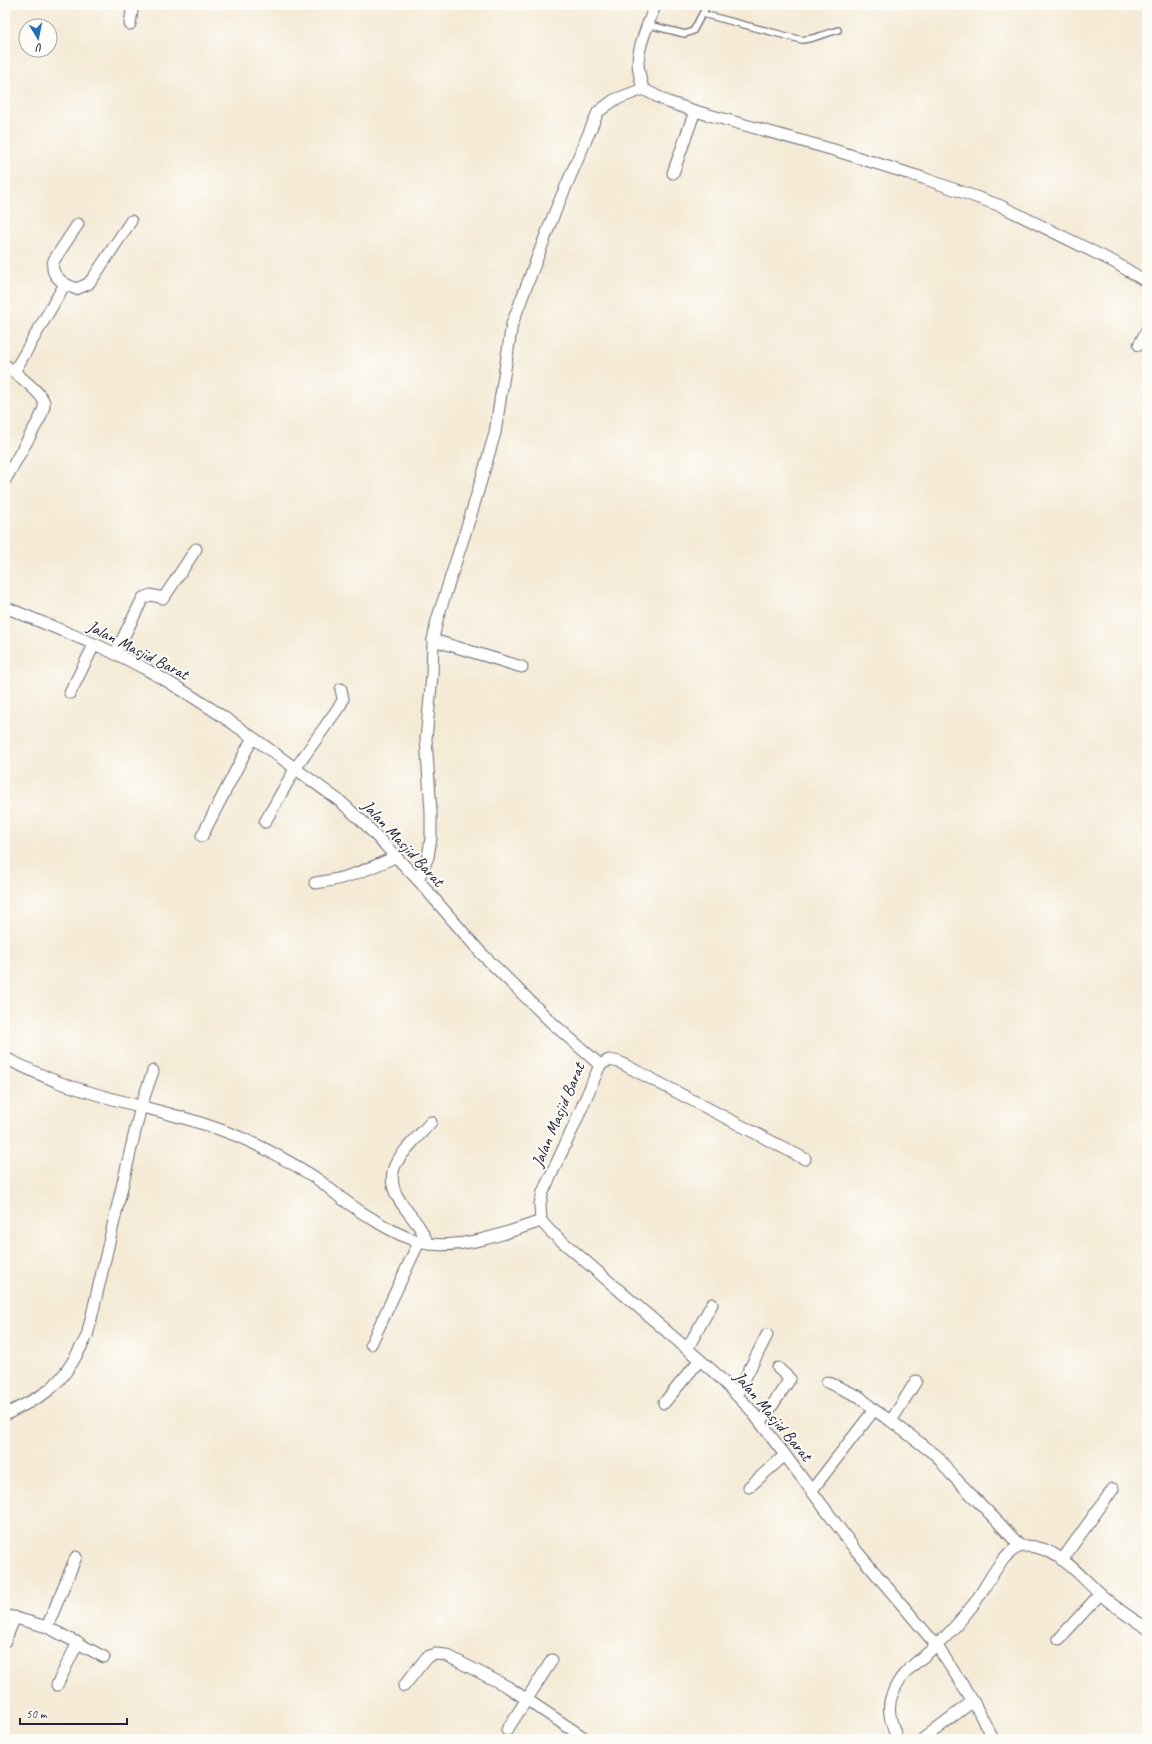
<svg xmlns="http://www.w3.org/2000/svg" width="1152" height="1744" font-family="Caveat,sans-serif">
	<style>
		.lines { fill: none; stroke-linecap: round; stroke-linejoin: round }
		.service-casing { stroke: #6c6871; stroke-width: 8 }
		.minor-casing { stroke: #6c6871; stroke-width: 13 }
		.service { stroke: #fff; stroke-width: 5.5 }
		.minor { stroke: #fff; stroke-width: 11 }
		.labels { text-anchor: middle; dominant-baseline: central; stroke-width: 4; stroke-linejoin: round; paint-order: stroke }
		.street-label { font-size: 17px; fill: #22223b; stroke: #fdfcf7 }
	</style>
	<rect width="100%" height="100%" fill="#fdfcf7"/>
	<filter id="ink" filterUnits="userSpaceOnUse"><feTurbulence type="fractalNoise" baseFrequency=".025" numOctaves="2"/><feDisplacementMap in="SourceGraphic" scale="8" xChannelSelector="R" yChannelSelector="G"/><feConvolveMatrix kernelMatrix="1 2 1 2 8 2 1 2 1" color-interpolation-filters="sRGB"/></filter>
	<filter id="wash" filterUnits="userSpaceOnUse"><feTurbulence type="fractalNoise" baseFrequency=".012" numOctaves="4" result="noise"/><feDisplacementMap in="SourceGraphic" scale="16" xChannelSelector="R" yChannelSelector="G"/><feGaussianBlur stdDeviation="0.9" result="paint"/><feColorMatrix in="noise" values="0 0 0 0 0 0 0 0 0 0 0 0 0 0 0 0 0 1.4 0 .05"/><feComposite in="paint" operator="in"/></filter>
	<g filter="url(#wash)">
		<rect width="100%" height="100%" fill="#f4ead5"/>
	</g>
	<g filter="url(#ink)">
		<g class="lines">
			<defs>
				<g id="service">
					<polyline points="703,14 802,40 813,38 838,30"/>
					<polyline points="649,25 685,34 693,31 707,5"/>
				</g>
				<g id="minor">
					<path d="M655 5C649 24 639 42 638 62 638 71 641 81 643 89L668 102 695 111 834 150 923 178 1001 206 1114 262 1147 282"/>
					<polyline points="130,24 133,5"/>
					<polyline points="673,173 695,111"/>
					<path d="M65 284C56 277 50 272 54 260L78 224"/>
					<polyline points="1139,345 1147,330"/>
					<path d="M5 365C14 372 41 392 44 402 45 407 42 413 40 418L5 480"/>
					<polyline points="14,372 65,284 76,289 88,284 93,278 131,221"/>
					<path d="M5 607C54 628 105 646 151 672 218 709 279 757 341 802L363 822 418 880 481 953 550 1021 600 1065 573 1128 543 1192 540 1204 541 1221 550 1231 584 1260 715 1373 750 1409 785 1455 854 1548 937 1646 973 1701 993 1739"/>
					<polyline points="433,640 522,667"/>
					<polyline points="115,654 143,598 151,595 163,598 165,596 196,549"/>
					<polyline points="70,693 94,645"/>
					<polyline points="265,822 295,769 341,704 343,699 341,689"/>
					<polyline points="202,836 252,739"/>
					<polyline points="418,880 428,857 431,838 431,811 426,739 432,676 433,640 437,620 473,508 495,433 512,324 554,214 598,112 614,100 643,89"/>
					<path d="M315 883C347 879 366 870 395 857"/>
					<path d="M5 1058C22 1066 40 1075 58 1082 126 1107 200 1115 265 1149 282 1158 301 1168 317 1179 326 1185 333 1192 341 1198 361 1213 404 1241 429 1244 467 1248 506 1233 541 1221"/>
					<polyline points="600,1065 609,1060 619,1062 805,1159"/>
					<path d="M429 1244C425 1238 422 1231 418 1225 406 1208 386 1191 394 1168 398 1155 422 1133 431 1122"/>
					<polyline points="371,1344 419,1242"/>
					<polyline points="687,1349 712,1304"/>
					<polyline points="827,1382 860,1397 874,1410"/>
					<polyline points="737,1394 767,1335"/>
					<polyline points="664,1403 699,1361"/>
					<path d="M5 1415C19 1407 36 1400 49 1390 66 1376 77 1355 87 1336L141 1106 153 1071"/>
					<polyline points="891,1421 916,1381"/>
					<polyline points="761,1422 790,1379 778,1368"/>
					<polyline points="749,1487 785,1455"/>
					<polyline points="812,1490 874,1410 891,1421 937,1456 951,1474 998,1522 1020,1546"/>
					<polyline points="1062,1560 1113,1489"/>
					<polyline points="5,1615 47,1627 104,1657"/>
					<polyline points="47,1627 76,1557"/>
					<polyline points="1059,1639 1100,1594"/>
					<polyline points="5,1641 15,1617"/>
					<polyline points="57,1685 78,1642"/>
					<polyline points="404,1686 427,1657 436,1654 446,1655 508,1687 586,1739"/>
					<polyline points="507,1730 552,1660"/>
					<path d="M897 1739C892 1725 886 1709 892 1695 900 1672 919 1661 936 1646 949 1634 962 1619 973 1605 986 1589 1003 1546 1025 1546 1057 1546 1079 1575 1100 1594 1115 1607 1130 1618 1147 1628"/>
					<polyline points="923,1739 973,1701"/>
				</g>
			</defs>
			<!-- service casing -->
			<use href="#service" class="service-casing"/>
			<!-- minor casing -->
			<use href="#minor" class="minor-casing"/>
			<!-- service -->
			<use href="#service" class="service"/>
			<!-- minor -->
			<use href="#minor" class="minor"/>
		</g>
	</g>
	<g class="labels">
		<!-- street labels -->
		<g class="street-label">
			<text transform="translate(138 650) rotate(27)">Jalan Masjid Barat</text>
			<text transform="translate(403 843) rotate(47)">Jalan Masjid Barat</text>
			<text transform="translate(558 1115) rotate(-67)">Jalan Masjid Barat</text>
			<text transform="translate(773 1416) rotate(50)">Jalan Masjid Barat</text>
		</g>
	</g>
	<!-- margin -->
	<rect width="1152" height="1744" fill="none" stroke="#fdfcf7" stroke-width="20"/>
	<!-- north arrow -->
	<g transform="translate(38 38) rotate(170)"><circle r="19" fill="#fdfcf7" stroke="#a5a5ac"/>
	<path d="M0-3L7 15L0 10L-7 15Z" fill="#1f6fb2"/>
	<text y="-6" font-size="11" font-weight="bold" text-anchor="middle" fill="#22223b">U</text>
	</g>
	<!-- scale -->
	<path d="M20 1718v6h107v-6" fill="none" stroke="#22223b" stroke-width="2"/>
	<text x="26" y="1718" font-size="12" fill="#22223b" stroke="#fdfcf7" stroke-width="3" paint-order="stroke">50 m</text>
</svg>
